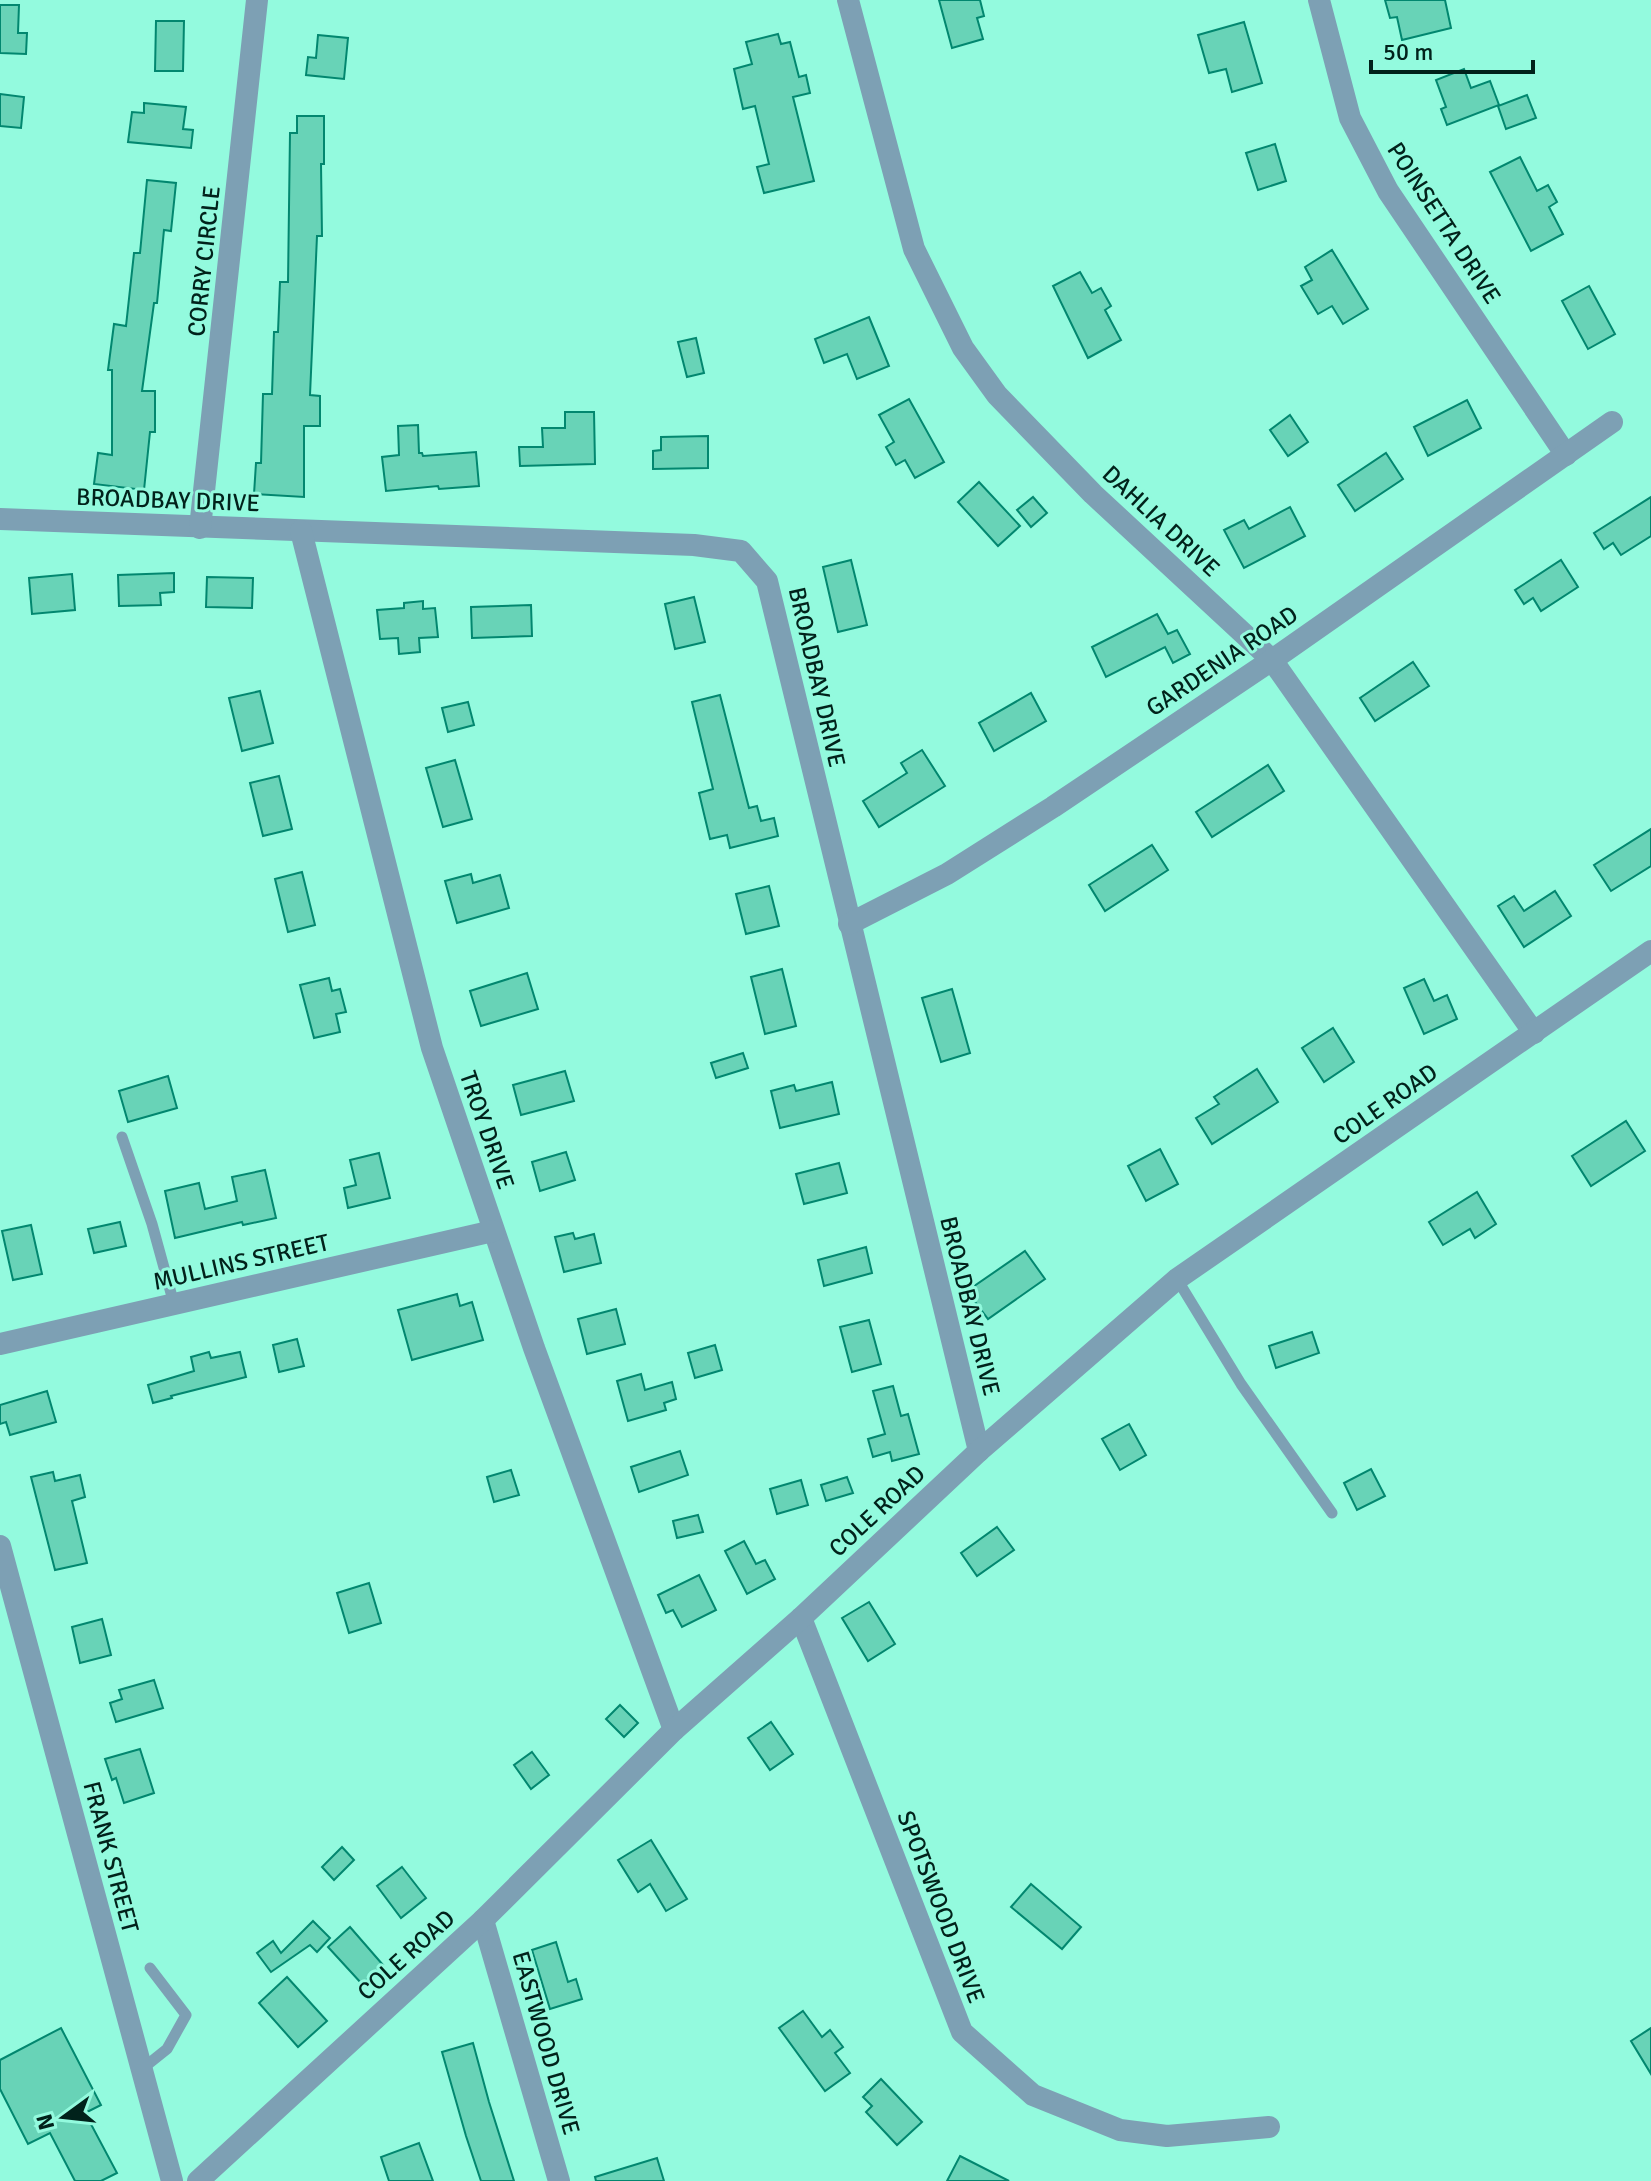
<svg xmlns="http://www.w3.org/2000/svg" width="1651" height="2181" font-family="Signika,sans-serif">
	<style>
		.building { fill: #68d3b7; stroke: #02876f; stroke-width: 2 }
		.lines { fill: none; stroke-linecap: round; stroke-linejoin: round }
		.service { stroke: #7da0b4; stroke-width: 11 }
		.minor { stroke: #7da0b4; stroke-width: 22 }
		.tertiary { stroke: #7da0b4; stroke-width: 22 }
		.labels { text-anchor: middle; dominant-baseline: central; stroke-width: 6; stroke-linejoin: round; paint-order: stroke }
		.street-label { font-size: 24px; fill: #01221b; stroke: #93fade }
	</style>
	<rect width="100%" height="100%" fill="#93fade"/>
	<!-- building -->
	<g class="building">
		<polygon points="939,0 980,0 984,16 977,18 983,39 952,48"/>
		<polygon points="1385,0 1445,0 1451,28 1402,40 1397,17 1390,18"/>
		<polygon points="0,5 19,5 18,33 27,33 26,54 0,53"/>
		<polygon points="156,21 184,21 183,71 155,71"/>
		<polygon points="1244,22 1262,83 1232,92 1226,69 1209,73 1198,35"/>
		<polygon points="778,34 781,44 790,42 799,77 806,75 810,93 793,97 814,181 764,193 757,167 769,164 755,106 743,109 734,69 752,64 746,42"/>
		<polygon points="318,35 348,38 344,79 306,75 308,57 316,58"/>
		<polygon points="1464,69 1471,88 1490,81 1499,105 1447,125 1441,109 1446,107 1436,80"/>
		<polygon points="0,94 24,97 21,128 0,126"/>
		<polygon points="1527,95 1536,118 1506,129 1498,106"/>
		<polygon points="144,103 186,107 183,129 193,130 191,148 128,142 132,112 144,113"/>
		<polygon points="297,116 324,116 324,164 321,164 322,236 317,236 310,395 320,396 320,426 304,426 304,497 254,494 256,463 261,463 263,394 272,394 274,332 278,332 280,282 288,282 290,133 297,133"/>
		<polygon points="1275,144 1286,181 1258,190 1246,153"/>
		<polygon points="1520,157 1537,191 1548,185 1557,202 1549,207 1563,234 1531,251 1490,172"/>
		<polygon points="147,180 176,183 171,231 164,230 157,303 154,303 142,391 155,391 155,432 150,432 144,490 94,484 98,453 112,455 112,370 108,370 114,324 126,326 134,253 140,253"/>
		<polygon points="1332,250 1368,309 1343,324 1332,306 1318,314 1301,286 1312,280 1305,267"/>
		<polygon points="1080,272 1092,293 1101,288 1111,306 1105,310 1121,340 1088,358 1053,286"/>
		<polygon points="1589,286 1615,334 1588,349 1562,301"/>
		<polygon points="869,317 889,366 857,379 847,354 824,363 815,339"/>
		<polygon points="696,338 704,373 687,377 678,342"/>
		<polygon points="909,399 944,462 915,478 905,460 896,465 886,447 894,442 879,415"/>
		<polygon points="1467,400 1481,428 1428,456 1414,427"/>
		<polygon points="565,412 594,412 595,464 520,466 519,447 543,447 542,428 565,428"/>
		<polygon points="1290,415 1308,442 1288,456 1270,430"/>
		<polygon points="418,425 419,453 422,453 423,456 476,452 479,486 439,489 438,486 386,491 382,457 399,455 398,426"/>
		<polygon points="708,436 708,468 653,469 653,451 661,450 661,437"/>
		<polygon points="1386,453 1403,479 1355,511 1338,485"/>
		<polygon points="979,482 1020,526 998,546 958,502"/>
		<polygon points="1033,497 1047,513 1031,527 1017,510"/>
		<polygon points="1651,497 1651,536 1621,555 1613,543 1604,549 1594,533"/>
		<polygon points="1290,507 1305,536 1244,568 1224,530 1244,520 1249,529"/>
		<polygon points="851,560 867,625 838,632 823,567"/>
		<polygon points="1561,560 1578,587 1541,611 1533,598 1524,604 1515,590"/>
		<polygon points="174,573 174,592 160,593 161,605 119,606 118,575"/>
		<polygon points="72,574 75,610 32,614 29,578"/>
		<polygon points="207,577 253,578 252,608 206,607"/>
		<polygon points="694,597 705,642 675,649 665,604"/>
		<polygon points="423,601 423,609 435,608 438,637 419,638 420,652 399,654 398,638 380,639 377,610 404,608 404,603"/>
		<polygon points="531,605 532,636 472,638 471,607"/>
		<polygon points="1157,614 1168,634 1177,630 1190,654 1173,663 1165,647 1106,677 1092,647"/>
		<polygon points="1413,662 1429,686 1375,721 1360,698"/>
		<polygon points="260,691 273,743 242,751 229,698"/>
		<polygon points="1031,693 1046,721 994,751 979,723"/>
		<polygon points="720,695 749,808 757,806 761,821 774,818 778,836 730,848 727,835 710,839 699,793 713,789 692,702"/>
		<polygon points="468,702 474,725 448,732 442,708"/>
		<polygon points="922,750 945,786 879,827 863,801 907,773 901,763"/>
		<polygon points="455,760 472,819 443,827 426,768"/>
		<polygon points="1268,765 1284,791 1212,837 1196,812"/>
		<polygon points="279,776 292,829 263,836 250,783"/>
		<polygon points="1651,829 1651,866 1611,891 1594,865"/>
		<polygon points="1152,845 1168,870 1105,911 1089,885"/>
		<polygon points="302,872 315,925 288,932 275,879"/>
		<polygon points="471,874 473,883 500,875 509,908 457,923 445,881"/>
		<polygon points="769,886 779,926 746,934 736,894"/>
		<polygon points="1555,891 1571,916 1524,947 1498,906 1514,896 1524,911"/>
		<polygon points="782,969 796,1026 765,1034 751,977"/>
		<polygon points="527,973 538,1009 481,1026 470,991"/>
		<polygon points="329,978 332,991 340,989 346,1012 336,1014 340,1032 314,1038 300,985"/>
		<polygon points="1424,979 1434,1001 1447,995 1457,1019 1424,1034 1404,988"/>
		<polygon points="952,989 970,1053 941,1062 922,998"/>
		<polygon points="1333,1028 1354,1062 1324,1082 1302,1048"/>
		<polygon points="743,1053 748,1068 716,1078 711,1063"/>
		<polygon points="1257,1069 1278,1102 1212,1144 1196,1118 1219,1104 1214,1097"/>
		<polygon points="565,1071 574,1101 521,1115 513,1085"/>
		<polygon points="168,1076 177,1108 128,1122 119,1091"/>
		<polygon points="832,1082 839,1114 780,1128 771,1091 794,1085 796,1091"/>
		<polygon points="1626,1121 1645,1151 1591,1186 1572,1156"/>
		<polygon points="1160,1149 1178,1184 1146,1201 1128,1166"/>
		<polygon points="566,1152 575,1180 540,1191 532,1162"/>
		<polygon points="379,1153 390,1198 348,1208 344,1188 356,1185 350,1160"/>
		<polygon points="839,1163 847,1193 804,1204 796,1174"/>
		<polygon points="265,1170 276,1218 243,1225 242,1222 175,1238 165,1191 199,1183 205,1209 237,1201 232,1177"/>
		<polygon points="1477,1192 1496,1224 1475,1238 1470,1229 1443,1245 1429,1222"/>
		<polygon points="120,1222 126,1246 94,1253 88,1229"/>
		<polygon points="31,1225 42,1274 13,1280 2,1231"/>
		<polygon points="573,1233 575,1239 594,1234 601,1263 564,1272 555,1237"/>
		<polygon points="866,1247 872,1273 824,1286 818,1260"/>
		<polygon points="1025,1251 1045,1279 988,1319 967,1291"/>
		<polygon points="457,1294 460,1306 472,1302 483,1340 412,1360 398,1310"/>
		<polygon points="616,1309 625,1344 587,1354 578,1319"/>
		<polygon points="869,1320 881,1364 852,1372 840,1327"/>
		<polygon points="1312,1332 1319,1353 1276,1368 1269,1346"/>
		<polygon points="297,1339 304,1366 279,1372 273,1345"/>
		<polygon points="715,1345 722,1370 695,1378 688,1353"/>
		<polygon points="209,1352 211,1358 240,1352 246,1377 171,1396 172,1398 153,1403 148,1385 194,1371 191,1357"/>
		<polygon points="641,1374 645,1390 672,1382 676,1399 664,1403 666,1410 628,1421 617,1381"/>
		<polygon points="893,1386 901,1416 908,1414 919,1454 892,1461 890,1452 873,1457 868,1439 885,1434 873,1391"/>
		<polygon points="47,1391 56,1422 10,1435 6,1422 0,1424 0,1405"/>
		<polygon points="1129,1424 1146,1455 1120,1470 1102,1439"/>
		<polygon points="680,1451 688,1475 639,1492 631,1467"/>
		<polygon points="1371,1469 1385,1496 1357,1510 1344,1483"/>
		<polygon points="511,1470 519,1495 494,1502 487,1477"/>
		<polygon points="53,1472 55,1481 80,1475 85,1497 72,1501 87,1563 55,1570 31,1477"/>
		<polygon points="847,1477 853,1493 826,1501 821,1485"/>
		<polygon points="801,1480 808,1505 777,1514 770,1489"/>
		<polygon points="698,1515 703,1532 677,1538 673,1521"/>
		<polygon points="997,1527 1014,1550 977,1576 961,1553"/>
		<polygon points="744,1541 756,1564 765,1560 775,1579 747,1594 725,1551"/>
		<polygon points="699,1575 716,1610 682,1627 673,1610 666,1613 658,1595"/>
		<polygon points="369,1583 381,1623 349,1633 337,1593"/>
		<polygon points="869,1602 895,1644 868,1661 842,1618"/>
		<polygon points="102,1619 111,1655 80,1663 72,1627"/>
		<polygon points="154,1680 163,1708 116,1722 110,1703 122,1699 119,1690"/>
		<polygon points="620,1705 638,1723 624,1737 606,1719"/>
		<polygon points="771,1722 793,1754 770,1770 748,1738"/>
		<polygon points="140,1749 154,1793 124,1803 116,1778 112,1780 105,1759"/>
		<polygon points="532,1752 549,1775 531,1789 514,1765"/>
		<polygon points="651,1840 687,1899 666,1911 650,1884 638,1892 618,1860"/>
		<polygon points="342,1847 354,1860 334,1880 322,1867"/>
		<polygon points="402,1867 426,1898 401,1918 377,1886"/>
		<polygon points="1031,1884 1081,1927 1062,1949 1011,1907"/>
		<polygon points="313,1921 330,1938 317,1952 310,1945 271,1972 257,1953 273,1941 281,1953"/>
		<polygon points="350,1927 383,1965 362,1984 328,1947"/>
		<polygon points="556,1942 568,1982 576,1979 582,1999 550,2009 532,1950"/>
		<polygon points="287,1977 327,2021 298,2047 259,2003"/>
		<polygon points="803,2011 822,2037 830,2030 843,2047 835,2053 850,2073 825,2091 779,2028"/>
		<polygon points="61,2028 101,2105 85,2113 117,2173 101,2181 75,2181 50,2133 28,2144 0,2089 0,2060"/>
		<polygon points="1651,2028 1651,2074 1631,2041"/>
		<polygon points="473,2043 489,2102 514,2181 481,2181 466,2136 442,2052"/>
		<polygon points="881,2079 922,2122 897,2145 866,2112 872,2106 863,2097"/>
		<polygon points="419,2143 433,2181 389,2181 381,2157"/>
		<polygon points="960,2156 1009,2181 947,2181"/>
		<polygon points="657,2158 664,2181 596,2181 595,2177"/>
	</g>
	<g class="lines">
		<!-- service -->
		<g class="service">
			<polyline points="122,1137 152,1224 174,1304"/>
			<polyline points="1177,1279 1241,1384 1332,1513"/>
			<polyline points="142,2069 167,2049 186,2015 150,1968"/>
		</g>
		<!-- minor -->
		<g class="minor">
			<polyline points="848,0 914,249 963,348 997,395 1093,494 1272,660 1534,1033"/>
			<polyline points="1319,0 1350,118 1388,191 1566,455"/>
			<polyline points="0,519 694,545 741,551 767,581 979,1451"/>
			<polyline points="200,528 257,0"/>
			<polyline points="301,531 432,1048 534,1348 674,1730"/>
			<polyline points="849,924 947,874 1053,807 1272,660 1612,422"/>
			<polyline points="0,1344 493,1231"/>
			<polyline points="0,1546 172,2181"/>
			<polyline points="801,1618 962,2032 1033,2095 1120,2130 1167,2136 1269,2127"/>
			<polyline points="483,1920 559,2181"/>
		</g>
		<!-- tertiary -->
		<polyline class="tertiary" points="198,2181 483,1920 674,1730 801,1618 979,1451 1177,1279 1651,951"/>
	</g>
	<g class="labels">
		<!-- street labels -->
		<g class="street-label">
			<text transform="translate(1444 223) rotate(57)">POINSETTA DRIVE</text>
			<text transform="translate(204 261) rotate(-84)">CORRY CIRCLE</text>
			<text transform="translate(168 500) rotate(2)">BROADBAY DRIVE</text>
			<text transform="translate(1161 521) rotate(43)">DAHLIA DRIVE</text>
			<text transform="translate(1222 661) rotate(-34)">GARDENIA ROAD</text>
			<text transform="translate(817 677) rotate(77)">BROADBAY DRIVE</text>
			<text transform="translate(1385 1104) rotate(-35)">COLE ROAD</text>
			<text transform="translate(487 1130) rotate(71)">TROY DRIVE</text>
			<text transform="translate(241 1262) rotate(-13)">MULLINS STREET</text>
			<text transform="translate(970 1306) rotate(76)">BROADBAY DRIVE</text>
			<text transform="translate(877 1511) rotate(-43)">COLE ROAD</text>
			<text transform="translate(111 1857) rotate(75)">FRANK STREET</text>
			<text transform="translate(941 1907) rotate(69)">SPOTSWOOD DRIVE</text>
			<text transform="translate(406 1955) rotate(-42)">COLE ROAD</text>
			<text transform="translate(546 2043) rotate(74)">EASTWOOD DRIVE</text>
		</g>
	</g>
	<!-- north arrow -->
	<g transform="translate(64 2117) rotate(255)" stroke="#93fade" stroke-width="6" paint-order="stroke">
	<path d="M0-6L14 30L0 20L-14 30Z" fill="#01221b"/>
	<text y="-12" font-size="22" font-weight="bold" text-anchor="middle" fill="#01221b">N</text>
	</g>
	<!-- scale -->
	<path d="M1371 60v12h162v-12" fill="none" stroke="#01221b" stroke-width="4"/>
	<text x="1383" y="60" font-size="24" fill="#01221b" stroke="#93fade" stroke-width="6" paint-order="stroke">50 m</text>
</svg>
